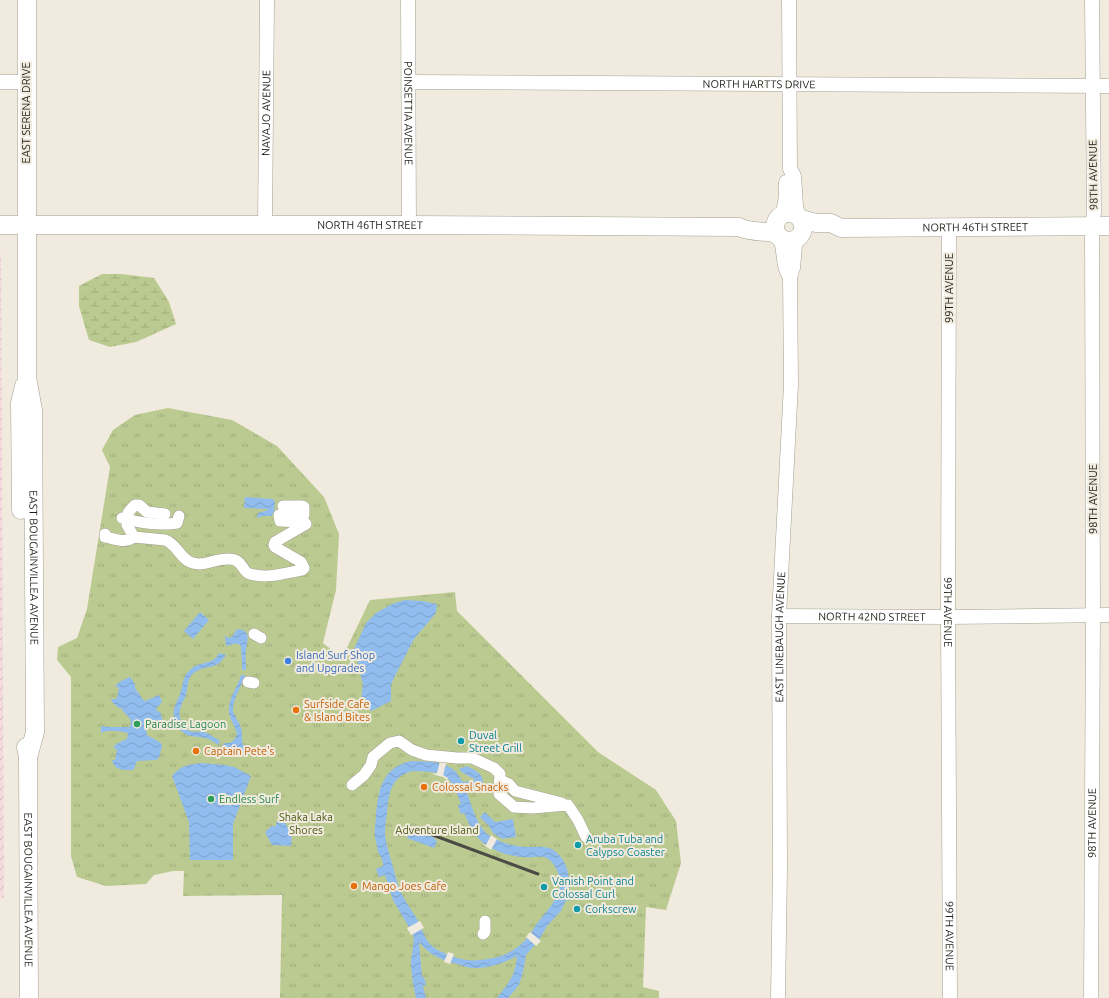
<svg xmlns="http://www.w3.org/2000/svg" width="1109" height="998" font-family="Ubuntu,sans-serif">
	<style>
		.industrial { fill: url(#industrial-furrows) }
		.wetland { fill: url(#wetland-marsh) }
		.park { fill: url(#park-tufts) }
		.water { fill: url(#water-waves); fill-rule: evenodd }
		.pier { fill: #f0ebde }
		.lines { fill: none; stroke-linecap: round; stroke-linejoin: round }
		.pedestrian-casing { stroke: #a5a094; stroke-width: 12 }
		.minor-casing { stroke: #a5a094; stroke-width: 15 }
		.tertiary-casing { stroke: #a5a094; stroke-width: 19 }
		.pedestrian { stroke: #fff; stroke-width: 11 }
		.minor { stroke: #fff; stroke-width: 14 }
		.tertiary { stroke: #fff; stroke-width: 18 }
		.rail { stroke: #4c4a44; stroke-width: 3 }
		.shop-dot { fill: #3f7fe0; stroke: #f0ebde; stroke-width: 1.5 }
		.food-dot { fill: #e8710a; stroke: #f0ebde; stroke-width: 1.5 }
		.leisure-dot { fill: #2e9e5b; stroke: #f0ebde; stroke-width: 1.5 }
		.culture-dot { fill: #0f9aa8; stroke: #f0ebde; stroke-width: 1.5 }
		.labels { text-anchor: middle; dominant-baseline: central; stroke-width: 4; stroke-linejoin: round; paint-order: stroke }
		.street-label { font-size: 11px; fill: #201f1a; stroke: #f0ebde }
		.shop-label { font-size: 11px; fill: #366cbe; stroke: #f0ebde; text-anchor: start }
		.food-label { font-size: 11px; fill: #c56008; stroke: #f0ebde; text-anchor: start }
		.leisure-label { font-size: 11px; fill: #27864d; stroke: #f0ebde; text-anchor: start }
		.culture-label { font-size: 11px; fill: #0d838f; stroke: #f0ebde; text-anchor: start }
		.park-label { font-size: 11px; fill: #4a5711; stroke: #f0ebde }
	</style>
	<defs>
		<pattern id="industrial-furrows" width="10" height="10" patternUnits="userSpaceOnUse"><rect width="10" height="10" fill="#f4d9de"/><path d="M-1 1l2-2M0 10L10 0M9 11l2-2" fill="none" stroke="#d1babe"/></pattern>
		<pattern id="wetland-marsh" width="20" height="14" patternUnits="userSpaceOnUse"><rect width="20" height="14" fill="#bbca91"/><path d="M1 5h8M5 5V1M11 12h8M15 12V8" fill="none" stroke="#a0ad7c"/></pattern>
		<pattern id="park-tufts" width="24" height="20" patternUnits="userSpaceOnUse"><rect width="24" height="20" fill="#bbca91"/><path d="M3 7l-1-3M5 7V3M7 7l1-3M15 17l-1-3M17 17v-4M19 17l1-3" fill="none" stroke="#a0ad7c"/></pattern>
		<pattern id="water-waves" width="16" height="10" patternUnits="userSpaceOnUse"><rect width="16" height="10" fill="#91bcee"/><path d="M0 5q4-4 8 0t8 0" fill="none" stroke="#7da1cc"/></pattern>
	</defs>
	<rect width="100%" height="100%" fill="#f0ebde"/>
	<!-- industrial -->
	<polygon class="industrial" points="0,255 1,255 4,899 0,897"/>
	<!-- wetland -->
	<polygon class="wetland" points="102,274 121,274 154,278 169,302 176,324 136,342 110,347 89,340 79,306 79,286"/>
	<!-- park -->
	<polygon class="park" points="168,408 232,420 277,446 324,497 339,534 336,590 323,643 342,658 370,600 455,592 457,611 598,752 656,790 676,821 681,863 666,910 646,907 643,987 659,991 659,998 280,998 282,895 183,896 184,871 173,871 154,875 146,884 106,886 77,877 71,856 71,677 57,660 58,647 77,638 87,609 110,467 102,450 113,430 135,415"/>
	<!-- water -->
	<g class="water">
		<polygon points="245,497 273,499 275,502 274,512 271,516 263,516 257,518 258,513 268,510 268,509 244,508"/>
		<polygon points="405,600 422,601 437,604 436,613 414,639 397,672 391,684 391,701 371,711 361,701 363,684 354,649 366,623 376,613 392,604"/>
		<polygon points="200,612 209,620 193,639 184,631"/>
		<path d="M239 629C252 631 247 642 246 650 245 657 246 664 246 670H242V663L241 646C236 641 232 645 226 646L225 636 229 638 232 637 236 630Z"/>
		<path d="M219 653 226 655C216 671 208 664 195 672 187 677 188 687 186 695 185 699 182 702 181 706 178 713 180 724 186 729 190 733 198 731 204 732 210 734 215 738 220 741L218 745C214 742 210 739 205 738 197 736 190 738 184 733 176 727 171 715 175 706 176 702 179 698 180 694 184 684 181 678 191 669 200 661 214 665 219 653Z"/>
		<path d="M241 675H245C242 685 232 701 233 711 235 718 241 724 242 732 242 741 241 745 249 751L247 755 233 747 226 748 222 746 224 743C232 744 235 740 237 734 235 726 230 719 229 712 228 698 238 687 241 675Z"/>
		<path d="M130 677 135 684V688L144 701H145L159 695 162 701C161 705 157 706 156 710L157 711 160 712 163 721 157 725H155L150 721H147L145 723 147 735 161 743 162 746 159 758 156 760 137 761 134 769 133 770C123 770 115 771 112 760H115L117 749 113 748C116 743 122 741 127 739L128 733C121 731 107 729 101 733V726L109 727H130L131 720 123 711 121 708H119L113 703 111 699H115L117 698 119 688 115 686 121 681Z"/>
		<path d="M412 761C427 762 444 760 456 772 459 775 460 779 463 782L476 780 463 773 459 769 467 766C474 770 483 773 483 782L481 784 468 788 466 790C471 803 477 828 490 836 502 843 514 847 528 847 535 847 543 846 549 848 565 854 571 875 569 890L572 891 569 901 566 900 561 911 547 926 539 940 526 955 523 972 519 985 508 998H497C509 982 515 977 517 956 504 963 487 969 471 968 465 967 459 964 453 963 437 958 430 955 419 942L422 977H424L426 985 423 986 426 998H416C413 985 411 973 411 960 412 951 415 942 413 934L393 900 385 875 379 877 376 869 383 866C383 860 381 857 378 852 377 847 376 842 375 837 374 830 376 822 376 815 378 790 383 766 412 761ZM413 771C445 772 450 773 461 804L458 805 461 814 464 813C468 822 472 831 479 839 488 849 510 857 523 857 530 858 538 856 544 857 551 859 556 867 558 873 566 896 545 911 534 928 524 946 508 956 488 959 481 960 474 961 467 960 458 959 438 952 431 945 424 938 422 928 417 919 411 909 404 900 400 890 397 883 395 874 393 867 390 856 386 845 385 834 385 827 386 820 387 813 389 794 390 776 413 771Z"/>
		<path d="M201 763 225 765 234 767 251 776 233 824V860H190L189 822 172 776C182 765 187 765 201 763Z"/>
		<polygon points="485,812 495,822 513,819 516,837 502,839 493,833 489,826 480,817"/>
		<path d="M279 818C288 824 294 835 291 846L272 845 265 832 272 826H276V824Z"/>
		<polygon points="416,826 423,829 422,833 433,837 437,841 434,848 407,838 410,829 414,831"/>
	</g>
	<!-- pier -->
	<g class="pier">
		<polygon points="440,761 448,764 446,764 443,775 448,778 447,780 443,777 432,774 437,773"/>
		<polygon points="491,835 497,839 491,850 481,843 486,845"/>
		<polygon points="420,921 424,928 411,935 407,928"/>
		<polygon points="530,932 541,941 536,946 526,937"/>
		<polygon points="448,952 454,954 450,964 444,962"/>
	</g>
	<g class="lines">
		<defs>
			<g id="pedestrian">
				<path d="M165 514 147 512 139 505H135L132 508 128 513 127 525 134 537 165 540C177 544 179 557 190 562 203 568 215 558 229 559 243 559 242 572 250 574 267 579 285 573 302 570L304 568 301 562 275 547 274 545 275 542 306 524 304 522 280 521 279 515H304V507L302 506H283"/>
				<path d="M122 518C140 523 158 526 177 523L179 516"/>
				<path d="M105 534V537C116 539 124 544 134 537"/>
				<polyline points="254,634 261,638"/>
				<polyline points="248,682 254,683"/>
				<polyline points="500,780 509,784 515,791 562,803"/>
				<polyline points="352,785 364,775 371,765 373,757 390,743 399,741 412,750 426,755 457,758 472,758 494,768 500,774 499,794 514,807 532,808 568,805 578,820 586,837"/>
				<polyline points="483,934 485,932 485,921"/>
			</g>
			<g id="minor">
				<path id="s1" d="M408 0 409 225"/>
				<polyline points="789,0 790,169 794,176 796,206 798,216"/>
				<polyline points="0,82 27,82"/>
				<path id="s2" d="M409 82 1109 86"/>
				<polyline points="783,214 786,196 786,182"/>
				<path id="s3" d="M265 225 267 0"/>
				<path id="s4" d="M949 227 948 617 950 998"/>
				<path d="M780 238C785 250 782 263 788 274"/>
				<path id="s5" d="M779 616 948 617 1109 615"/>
				<path id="s6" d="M778 998 780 869 779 616 791 384 790 277 793 268 795 246 797 239"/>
				<path id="s7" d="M1091 998 1093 615 1092 226 1094 213 1092 0"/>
			</g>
			<g id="tertiary">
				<path id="s8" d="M27 0V377L33 410 35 732 28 758"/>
				<circle cx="789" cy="227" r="14"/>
				<path id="s9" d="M801 219 816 223H831L841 228 1109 226"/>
				<path id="s10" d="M0 225H409L739 227C751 233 764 230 777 234"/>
				<polyline points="21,510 20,403 24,386"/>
				<path id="s11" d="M26 747 28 758 29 998"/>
			</g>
		</defs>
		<!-- pedestrian casing -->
		<use href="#pedestrian" class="pedestrian-casing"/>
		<!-- minor casing -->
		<use href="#minor" class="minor-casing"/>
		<!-- tertiary casing -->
		<use href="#tertiary" class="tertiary-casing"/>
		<!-- pedestrian -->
		<use href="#pedestrian" class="pedestrian"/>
		<!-- minor -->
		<use href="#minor" class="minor"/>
		<!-- tertiary -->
		<use href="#tertiary" class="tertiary"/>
		<!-- rail -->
		<polyline class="rail" points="422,831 538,874"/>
	</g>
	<!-- markers -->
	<circle class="shop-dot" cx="288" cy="661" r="4"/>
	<g class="food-dot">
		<circle cx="296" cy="710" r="4"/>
		<circle cx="196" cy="751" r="4"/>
		<circle cx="424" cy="787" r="4"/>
		<circle cx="354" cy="886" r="4"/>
	</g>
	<g class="leisure-dot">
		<circle cx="137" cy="724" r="4"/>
		<circle cx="211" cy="799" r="4"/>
	</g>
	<g class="culture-dot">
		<circle cx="461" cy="741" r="4"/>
		<circle cx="578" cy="845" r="4"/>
		<circle cx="544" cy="887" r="4"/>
		<circle cx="577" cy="909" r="4"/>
	</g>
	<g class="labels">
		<!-- street labels -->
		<g class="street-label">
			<text stroke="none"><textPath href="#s2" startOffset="350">NORTH HARTTS DRIVE</textPath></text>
			<text transform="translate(26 113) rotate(-90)">EAST SERENA DRIVE</text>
			<text stroke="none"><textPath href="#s3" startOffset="112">NAVAJO AVENUE</textPath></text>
			<text stroke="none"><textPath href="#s1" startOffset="113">POINSETTIA AVENUE</textPath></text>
			<text transform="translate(1093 175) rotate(-91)">98TH AVENUE</text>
			<text stroke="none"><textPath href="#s10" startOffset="370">NORTH 46TH STREET</textPath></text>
			<text stroke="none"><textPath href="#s9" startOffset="176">NORTH 46TH STREET</textPath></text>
			<text transform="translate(949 288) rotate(-90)">99TH AVENUE</text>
			<text transform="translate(1093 499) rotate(-90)">98TH AVENUE</text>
			<text stroke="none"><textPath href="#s8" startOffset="568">EAST BOUGAINVILLEA AVENUE</textPath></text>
			<text stroke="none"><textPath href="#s4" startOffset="385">99TH AVENUE</textPath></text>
			<text stroke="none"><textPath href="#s5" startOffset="93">NORTH 42ND STREET</textPath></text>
			<text stroke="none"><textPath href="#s6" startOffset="361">EAST LINEBAUGH AVENUE</textPath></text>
			<text stroke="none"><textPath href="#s7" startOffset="175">98TH AVENUE</textPath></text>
			<text stroke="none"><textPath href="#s11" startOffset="143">EAST BOUGAINVILLEA AVENUE</textPath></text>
			<text stroke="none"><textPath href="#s4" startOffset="709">99TH AVENUE</textPath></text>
		</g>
		<!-- shop labels -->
		<g class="shop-label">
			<text x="296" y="655">Island Surf Shop<tspan x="296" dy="13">and Upgrades</tspan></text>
		</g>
		<!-- food labels -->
		<g class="food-label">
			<text x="304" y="704">Surfside Cafe<tspan x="304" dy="13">&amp; Island Bites</tspan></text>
			<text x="204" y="751">Captain Pete's</text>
			<text x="432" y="787">Colossal Snacks</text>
			<text x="362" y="886">Mango Joes Cafe</text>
		</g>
		<!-- leisure labels -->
		<g class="leisure-label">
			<text x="145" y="724">Paradise Lagoon</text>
			<text x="219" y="799">Endless Surf</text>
		</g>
		<!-- culture labels -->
		<g class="culture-label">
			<text x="469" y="735">Duval<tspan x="469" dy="13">Street Grill</tspan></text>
			<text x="586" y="839">Aruba Tuba and<tspan x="586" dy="13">Calypso Coaster</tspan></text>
			<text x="552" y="881">Vanish Point and<tspan x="552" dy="13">Colossal Curl</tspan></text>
			<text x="585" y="909">Corkscrew</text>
		</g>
		<!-- park labels -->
		<g class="park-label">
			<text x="306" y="817">Shaka Laka<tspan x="306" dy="13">Shores</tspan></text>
			<text x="437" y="830">Adventure Island</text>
		</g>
	</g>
</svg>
